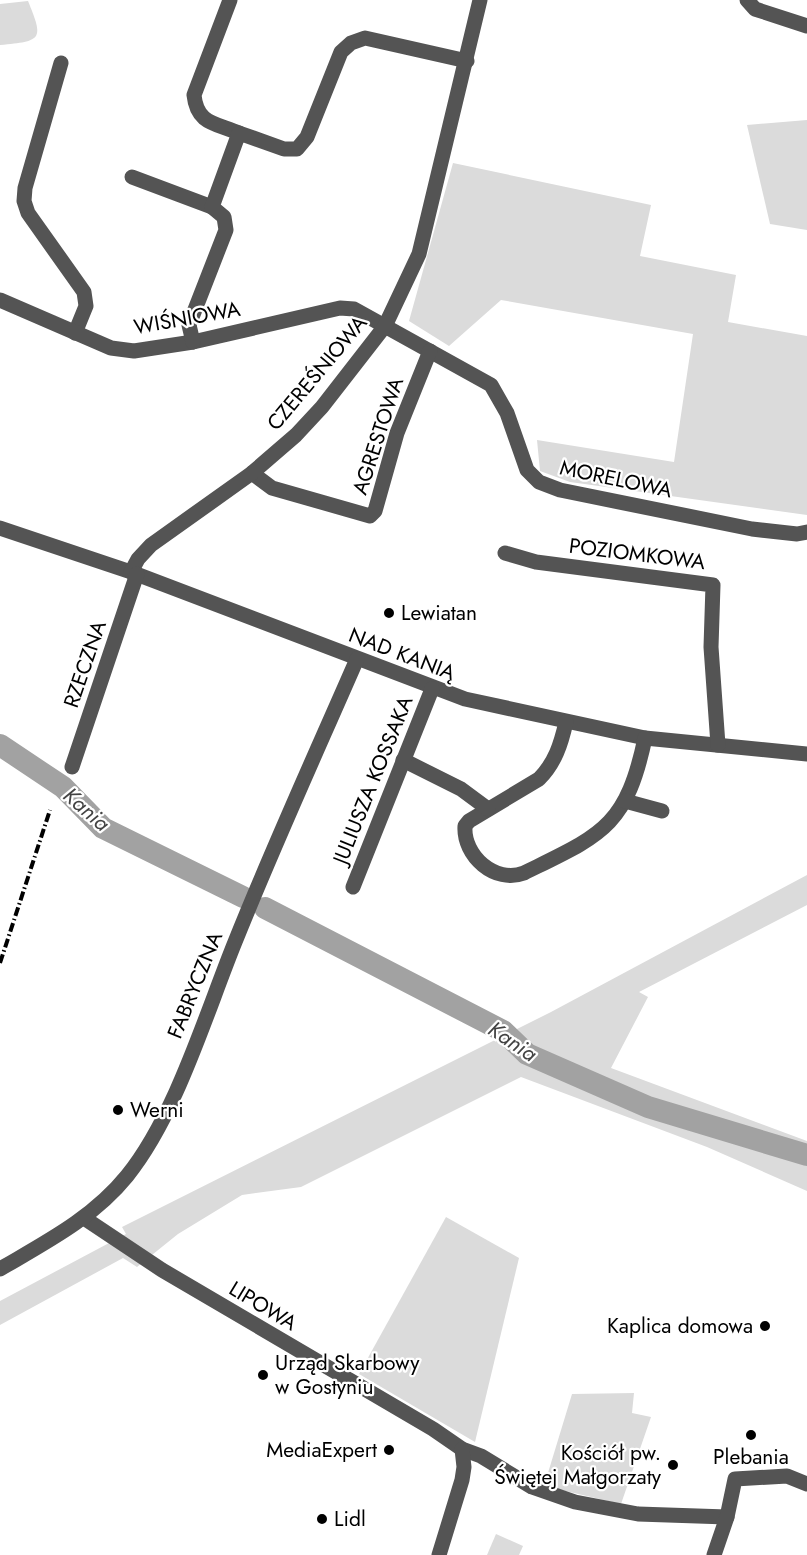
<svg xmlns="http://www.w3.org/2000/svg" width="807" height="1555" font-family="Jost,sans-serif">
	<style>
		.green { fill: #dbdbdb }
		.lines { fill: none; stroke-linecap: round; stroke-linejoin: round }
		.river { stroke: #a2a2a2; stroke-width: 22 }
		.minor { stroke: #545454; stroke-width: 15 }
		.rail { stroke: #000; stroke-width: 4; stroke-dasharray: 9 3 1.5 3; stroke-linecap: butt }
		.poi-dot { fill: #000; stroke: #fff; stroke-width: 2 }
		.labels { text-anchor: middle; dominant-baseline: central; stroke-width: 4.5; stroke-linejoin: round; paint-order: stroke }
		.street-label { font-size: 21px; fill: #000; stroke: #fff }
		.poi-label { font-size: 21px; fill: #000; stroke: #fff; text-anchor: start }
		.water-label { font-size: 22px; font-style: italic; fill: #434343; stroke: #fff }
	</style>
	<rect width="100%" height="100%" fill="#fff"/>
	<!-- green -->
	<g class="green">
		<path d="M28 1C44 40 42 41 0 45V4Z"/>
		<polygon points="807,120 807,230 770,224 747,125"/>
		<polygon points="453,163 651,205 640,256 736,275 728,322 807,336 807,515 570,482 540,471 537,440 674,462 693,334 501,300 449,346 409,321"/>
		<polygon points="807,875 807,905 639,992 648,997 611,1068 807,1141 807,1191 707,1147 521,1077 301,1187 242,1195 178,1234 137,1267 123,1258 0,1325 0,1301 126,1234 122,1227 551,1012"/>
		<polygon points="446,1217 519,1258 475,1442 359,1374"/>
		<polygon points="634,1393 632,1413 651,1417 621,1504 544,1486 572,1394"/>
		<polygon points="496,1534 523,1546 519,1555 487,1555"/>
	</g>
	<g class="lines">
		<!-- river -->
		<g class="river">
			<polyline points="0,745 63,787 103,828 243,897"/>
			<polyline points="265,908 503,1031 527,1054 648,1107 807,1155"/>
		</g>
		<!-- minor -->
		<g class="minor">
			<path d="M230 0 194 95C197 124 215 123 239 133"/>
			<polyline points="747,0 755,9 807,26"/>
			<polyline points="61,63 25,188 24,201 28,213 84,292 86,306 75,333"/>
			<polyline points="132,177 212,207"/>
			<polyline points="0,300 111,348 134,351 193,342 340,308 354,309 491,385 507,413 527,470 539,482 560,490 752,529 797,534 807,532"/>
			<polyline points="193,342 189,325 226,230 224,217 212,207 239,133 284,149 297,149 307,137 341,52 351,43 365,38 467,61"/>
			<polyline points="252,473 272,488 370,516 375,511 397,433 430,351"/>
			<polyline points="0,528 131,572 465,699 645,738 807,754"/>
			<polyline points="505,553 536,562 713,585 711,647 718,745"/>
			<polyline points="131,572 138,559 151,545 252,473 296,435 322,407 385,326 419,254 480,0"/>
			<path d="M566 722C561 744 555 763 539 779L469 821 465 826C463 856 495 884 524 873 601 835 626 828 645 738"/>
			<polyline points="403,760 461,789 488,809"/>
			<polyline points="72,767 137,574"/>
			<polyline points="625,801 662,811"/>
			<polyline points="353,887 432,689"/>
			<polyline points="84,1218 162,1270 433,1429 462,1449 481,1456 532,1487 575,1502 638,1514 727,1517"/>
			<path d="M0 1269C46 1242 93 1218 127 1176 176 1115 205 1016 235 942 273 847 316 753 357 659"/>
			<polyline points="439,1555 462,1480 464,1467 462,1449"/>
			<polyline points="714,1555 727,1517 735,1479 787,1476 807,1484"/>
		</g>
		<!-- rail -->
		<polyline class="rail" points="0,963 50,810"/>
	</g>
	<!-- markers -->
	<g class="poi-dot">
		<circle cx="389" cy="613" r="6"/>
		<circle cx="118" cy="1110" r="6"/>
		<circle cx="765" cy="1326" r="6"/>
		<circle cx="263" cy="1375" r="6"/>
		<circle cx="751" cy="1435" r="6"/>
		<circle cx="389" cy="1450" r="6"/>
		<circle cx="673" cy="1465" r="6"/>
		<circle cx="322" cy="1519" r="6"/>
	</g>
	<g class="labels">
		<!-- street labels -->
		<g class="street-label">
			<text transform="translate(187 318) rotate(-10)">WIŚNIOWA</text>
			<text transform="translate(317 373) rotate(-50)">CZEREŚNIOWA</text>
			<text transform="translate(378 436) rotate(-72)">AGRESTOWA</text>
			<text transform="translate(616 479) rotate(12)">MORELOWA</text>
			<text transform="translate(637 554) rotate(7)">POZIOMKOWA</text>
			<text transform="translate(402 654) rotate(21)">NAD KANIĄ</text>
			<text transform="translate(85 664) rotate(-71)">RZECZNA</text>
			<text transform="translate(373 780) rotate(-68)">JULIUSZA KOSSAKA</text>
			<text transform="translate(195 985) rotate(-68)">FABRYCZNA</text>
			<text transform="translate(263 1306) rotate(31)">LIPOWA</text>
		</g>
		<!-- poi labels -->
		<g class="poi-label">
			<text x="401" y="613">Lewiatan</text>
			<text x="130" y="1110">Werni</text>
			<text x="753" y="1326" text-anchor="end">Kaplica domowa</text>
			<text x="275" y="1363">Urząd Skarbowy<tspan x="275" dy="24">w Gostyniu</tspan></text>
			<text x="377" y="1450" text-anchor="end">MediaExpert</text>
			<text x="661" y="1453" text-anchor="end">Kościół pw.<tspan x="661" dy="24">Świętej Małgorzaty</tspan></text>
			<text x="751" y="1457" text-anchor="middle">Plebania</text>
			<text x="334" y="1519">Lidl</text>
		</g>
		<!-- water labels -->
		<g class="water-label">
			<text transform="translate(87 809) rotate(41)">Kania</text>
			<text transform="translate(513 1041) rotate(34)">Kania</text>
		</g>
	</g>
</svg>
